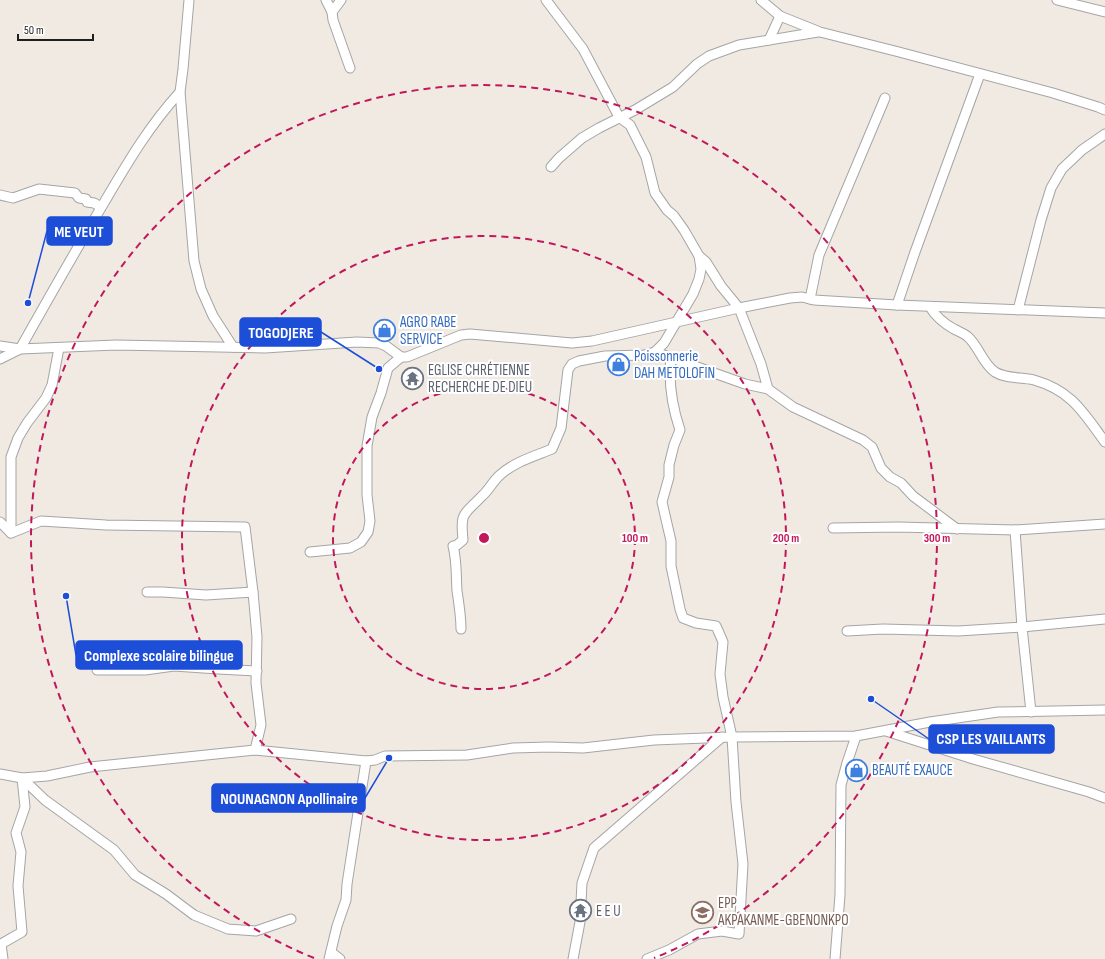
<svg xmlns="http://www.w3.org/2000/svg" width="1105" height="959" font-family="'Sofia Sans Condensed',sans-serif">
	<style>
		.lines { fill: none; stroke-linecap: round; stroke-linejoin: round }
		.minor-casing { stroke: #a5a5a5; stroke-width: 11 }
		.minor { stroke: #fff; stroke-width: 9 }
		.ring { fill: none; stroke: #c2185b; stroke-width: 2; stroke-dasharray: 7 5 }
		.labels { text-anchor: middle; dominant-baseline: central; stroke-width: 4; stroke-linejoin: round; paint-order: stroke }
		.shop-label { font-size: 15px; fill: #366cbe; stroke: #fff; text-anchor: start }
		.worship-label { font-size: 15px; fill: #5b616d; stroke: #fff; text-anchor: start }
		.education-label { font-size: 15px; fill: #785e54; stroke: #fff; text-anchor: start }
		.centre { fill: #c2185b; stroke: #fff; stroke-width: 2 }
		.ring-label { font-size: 12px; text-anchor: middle; font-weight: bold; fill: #c2185b; stroke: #fff; stroke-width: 4; stroke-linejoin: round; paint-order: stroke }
		.leader { fill: none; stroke: #1d4ed8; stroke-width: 1.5 }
		.callout-dot { fill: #1d4ed8; stroke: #fff; stroke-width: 1.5 }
		.callout { fill: #1d4ed8; stroke: #1d4ed8; stroke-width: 1.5 }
		.callout-label { font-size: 16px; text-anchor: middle; font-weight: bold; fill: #fff }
	</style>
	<rect width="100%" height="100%" fill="#f0eae3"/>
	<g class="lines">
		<defs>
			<g id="minor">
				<polyline points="189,0 183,69 180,92 194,261 201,289 213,316 233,347"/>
				<polyline points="326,0 332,12"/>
				<polyline points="341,0 332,12 333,20 350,68"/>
				<polyline points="761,0 780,16 820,32 899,52 1053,93 1098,107 1105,110"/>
				<polyline points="1057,0 1105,12"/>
				<polyline points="769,40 780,16"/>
				<polyline points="551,167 559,158 582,138 599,128 635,110 673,87 697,64 709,56 739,45 818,32"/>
				<polyline points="0,195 13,198 39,189 75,193 79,198 86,199 87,202 94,203 101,207"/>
				<polyline points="699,256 706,262 721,286 739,308 761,364 768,389"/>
				<polyline points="810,299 819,255 885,98"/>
				<polyline points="897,305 915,252 980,74"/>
				<path d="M930 307C936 317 943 323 954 329 958 331 963 333 967 336 979 346 982 363 995 372 1006 379 1022 377 1034 380 1072 391 1083 412 1105 442"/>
				<polyline points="1018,310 1041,220 1051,188 1062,169 1082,150 1105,134"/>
				<polyline points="0,346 20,349 116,345 265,348 357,342 379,343 386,346 401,357 407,357 461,335 470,334 572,343 592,341 739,308 790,298 802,297 814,300 897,305 1105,313"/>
				<polyline points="655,352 745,384 768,389 793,407 863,440 872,447 881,468 890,477 901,483 913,496 957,529"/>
				<path d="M0 359 20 349C48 299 76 250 105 201 128 162 149 126 180 92"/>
				<polyline points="0,522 11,533 41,521 106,525 245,527 253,592"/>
				<polyline points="833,528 898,527 1015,530 1105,524"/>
				<polyline points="11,533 11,457 18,438 27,423 46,398 52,385 59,348"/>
				<polyline points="310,552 350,548 361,542 368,532 370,521 367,495 367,446 372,417 381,393 388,368 401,357"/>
				<polyline points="147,592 163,592 206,595 253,592 257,637 256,683 261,725 255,750"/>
				<path d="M461 629C461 616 459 604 457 591 456 576 457 561 453 546L457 545 463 540C460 511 464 515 482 496 489 490 493 481 500 475 514 462 535 456 552 449L561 428 568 370 572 364 579 361 605 356 644 355 655 352 664 343 693 294 699 279 701 269 699 256 684 230 674 216 667 210 655 193 646 157 630 125 619 117 583 49 546 0"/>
				<polyline points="847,631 883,629 958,631 1022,627 1015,530"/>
				<polyline points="97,670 145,670 174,666 218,669 257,671"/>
				<polyline points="1031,712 1022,627 1105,619"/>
				<polyline points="886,731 973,759 1089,792 1105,798"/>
				<polyline points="0,774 22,778 47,776 90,767 255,750 366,761 375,760 385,756 467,755 513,748 549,747 583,748 654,740 732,737 856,736 930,722 998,712 1105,710"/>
				<polyline points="331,952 340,959"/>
				<polyline points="3,959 1,944 22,932 18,886 21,852 16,833 25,807 22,778 45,800 114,850 135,875 166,894 194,915 228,929 256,931 291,919"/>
				<polyline points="329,959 337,926 346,900 347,884 366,761"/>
				<polyline points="573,959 580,922 582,883 594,848 722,737"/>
				<path d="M647 959 669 950 698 934 722 931 739 934 743 864 736 802 732 737 723 697 720 674 723 642 716 626 696 623 683 618 680 609 671 566V541L662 502 669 477V465L674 445 680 430C672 406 668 383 671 357"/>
				<polyline points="835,959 840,895 841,785 847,763 856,736"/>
			</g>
		</defs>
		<!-- minor casing -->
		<use href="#minor" class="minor-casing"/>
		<!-- minor -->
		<use href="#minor" class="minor"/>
	</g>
	<!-- distance rings -->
	<g class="ring">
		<circle cx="484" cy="538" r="151"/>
		<circle cx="484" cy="538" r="302"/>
		<path d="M314 958A453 453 0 1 1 654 958"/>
	</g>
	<!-- icons -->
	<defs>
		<symbol id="shop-ring" viewBox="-11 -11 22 22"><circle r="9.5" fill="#fff" stroke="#3f7fe0" stroke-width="1.5"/><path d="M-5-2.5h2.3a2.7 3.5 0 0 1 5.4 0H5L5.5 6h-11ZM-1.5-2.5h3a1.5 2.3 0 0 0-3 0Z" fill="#3f7fe0"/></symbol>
		<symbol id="temple-ring" viewBox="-11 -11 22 22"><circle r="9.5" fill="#fff" stroke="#6b7280" stroke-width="1.5"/><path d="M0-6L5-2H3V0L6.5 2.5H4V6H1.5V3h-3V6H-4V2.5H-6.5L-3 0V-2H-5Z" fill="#6b7280"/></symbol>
		<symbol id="school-ring" viewBox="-11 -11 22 22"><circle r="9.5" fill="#fff" stroke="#8d6e63" stroke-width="1.5"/><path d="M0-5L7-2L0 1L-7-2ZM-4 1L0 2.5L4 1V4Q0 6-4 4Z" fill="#8d6e63"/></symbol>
	</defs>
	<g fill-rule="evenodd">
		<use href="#shop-ring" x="372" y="318" width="25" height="25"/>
		<use href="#shop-ring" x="606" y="352" width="25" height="25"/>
		<use href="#temple-ring" x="400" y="366" width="25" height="25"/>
		<use href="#shop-ring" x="844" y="758" width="25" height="25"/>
		<use href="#temple-ring" x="568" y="898" width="25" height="25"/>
		<use href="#school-ring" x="690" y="900" width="25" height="25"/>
	</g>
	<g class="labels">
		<!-- shop labels -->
		<g class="shop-label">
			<text x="400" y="322">AGRO RABE<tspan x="400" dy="17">SERVICE</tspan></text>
			<text x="634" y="356">Poissonnerie<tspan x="634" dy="17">DAH METOLOFIN</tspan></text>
			<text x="872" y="770">BEAUTÉ EXAUCE</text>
		</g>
		<!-- worship labels -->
		<g class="worship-label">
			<text x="428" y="370">EGLISE CHRÉTIENNE<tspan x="428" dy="17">RECHERCHE DE DIEU</tspan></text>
			<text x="596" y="911">E E U</text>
		</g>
		<!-- education labels -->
		<g class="education-label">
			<text x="718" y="903">EPP<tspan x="718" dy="17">AKPAKANME-GBENONKPO</tspan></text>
		</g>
	</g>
	<circle cx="484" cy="538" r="6" class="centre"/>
	<g class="ring-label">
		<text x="635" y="542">100 m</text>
		<text x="786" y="542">200 m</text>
		<text x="937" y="542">300 m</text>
	</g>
	<!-- callouts -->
	<path class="leader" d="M28 303L47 231M379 369L321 332M66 596L76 655M871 699L929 739M389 758L365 798"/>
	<g class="callout-dot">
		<circle cx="28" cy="303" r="4"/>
		<circle cx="379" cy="369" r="4"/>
		<circle cx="66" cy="596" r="4"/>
		<circle cx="871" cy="699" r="4"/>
		<circle cx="389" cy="758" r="4"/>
	</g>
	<g class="callout">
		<rect x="47" y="217" width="65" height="28" rx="4"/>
		<rect x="240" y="318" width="81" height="28" rx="4"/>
		<rect x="76" y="641" width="166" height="28" rx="4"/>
		<rect x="929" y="725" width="125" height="28" rx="4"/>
		<rect x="212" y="784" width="153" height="28" rx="4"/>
	</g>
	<g class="callout-label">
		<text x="79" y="237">ME VEUT</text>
		<text x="281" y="338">TOGODJERE</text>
		<text x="159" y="661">Complexe scolaire bilingue</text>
		<text x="991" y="744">CSP LES VAILLANTS</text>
		<text x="289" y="804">NOUNAGNON Apollinaire</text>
	</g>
	<!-- scale -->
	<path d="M18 34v6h75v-6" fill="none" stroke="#1e1e1e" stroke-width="2"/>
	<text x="24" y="34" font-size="12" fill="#1e1e1e" stroke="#ffffff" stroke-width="3" paint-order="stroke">50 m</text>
</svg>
